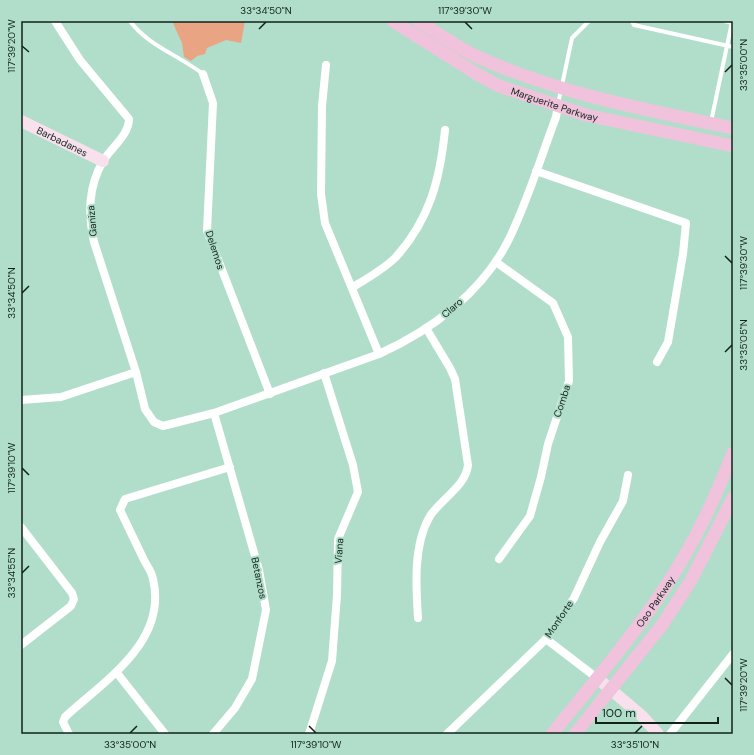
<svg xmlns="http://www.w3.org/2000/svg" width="754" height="755" font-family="'DM Sans',sans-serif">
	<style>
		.grass { fill: #e8a483 }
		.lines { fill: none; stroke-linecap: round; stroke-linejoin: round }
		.lane { stroke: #fff; stroke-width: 4 }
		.street { stroke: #fff; stroke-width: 8 }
		.secondary { stroke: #f8e0ed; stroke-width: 12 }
		.primary { stroke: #f0c2db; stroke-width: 13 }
		.ticks { fill: none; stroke: #11221b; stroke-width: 1.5 }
		.labels { text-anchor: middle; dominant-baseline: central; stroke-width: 4; stroke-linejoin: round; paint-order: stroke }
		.street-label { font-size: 10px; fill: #11221b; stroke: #b1deca }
		.neatline { fill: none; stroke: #11221b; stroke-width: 1.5 }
		.ticks-label { font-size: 10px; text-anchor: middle; fill: #11221b }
	</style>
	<rect width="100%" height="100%" fill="#b1deca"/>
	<!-- grass -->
	<polygon class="grass" points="172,21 245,21 241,43 226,40 207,48 205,54 197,56 191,61 184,57 182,43"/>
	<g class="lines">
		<!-- lane -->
		<g class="lane">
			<path d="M130 21C147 45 180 56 203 74"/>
			<polyline points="632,21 634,25 733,47"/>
			<polyline points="724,21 733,23"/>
			<polyline points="558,104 572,38 589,21"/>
			<polyline points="711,122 732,22"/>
		</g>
		<!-- street -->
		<g class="street">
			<path d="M55 21 80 60 129 119C129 135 111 148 103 161 88 187 88 214 94 242L136 372 145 409 154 422 163 426 214 413 379 354C432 330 483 292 509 239 528 200 541 157 556 117L558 105"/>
			<polyline points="326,65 322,106 321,194 325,223 379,354"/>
			<polyline points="203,74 213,103 207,231 270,394"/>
			<polyline points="536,171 686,223 683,254 668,342 657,362"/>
			<polyline points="496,262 553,303 568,337 569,381 548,444 541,477 530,516 499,559"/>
			<path d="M353 287C368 278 384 269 396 257 430 219 440 179 445 130"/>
			<polyline points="21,400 61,397 136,372"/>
			<polyline points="21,527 72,593 74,599 71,606 21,645"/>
			<path d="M418 618C416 586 413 545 430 516 441 499 466 486 468 465L455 379 450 368 426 328"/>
			<polyline points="546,639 597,678"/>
			<polyline points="117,673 165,734"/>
			<path d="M69 734 63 722 65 717C104 681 168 642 153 579 152 572 147 566 144 560 136 543 128 527 120 510L125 499 230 467"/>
			<polyline points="213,734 235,708 252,679 266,610 259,570 214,413"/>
			<polyline points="309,734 332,661 337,595 338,539 358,492 353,465 324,373"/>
			<polyline points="447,734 546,639 574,598 600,542 623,501 628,475"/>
			<polyline points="670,734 733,654"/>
		</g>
		<!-- secondary -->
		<g class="secondary">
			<path id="s1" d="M21 121 103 161"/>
			<polyline points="597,678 642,716 658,734"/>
		</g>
		<!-- primary -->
		<g class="primary">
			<path id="s2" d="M393 21 477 74 499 86 586 115 733 146"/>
			<path d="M418 21C438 33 458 48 478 57 559 94 647 110 733 128"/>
			<path id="s3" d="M552 734C606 667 664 601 702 523 714 500 723 477 733 453"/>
			<polyline points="575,734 662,625 690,582 733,498"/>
		</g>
	</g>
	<!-- ticks -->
	<path class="ticks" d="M465 22 472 29M259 29 266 22M22 46 29 52M725 72 732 65M725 256 732 263M22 293 29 286M725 352 732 345M22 468 29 475M22 573 29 566M725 678 732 685M309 726 316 733M130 733 137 726M635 733 642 726"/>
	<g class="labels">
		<!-- street labels -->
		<g class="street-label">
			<text stroke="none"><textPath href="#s2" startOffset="183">Marguerite Parkway</textPath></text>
			<text stroke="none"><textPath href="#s1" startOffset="46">Barbadanes</textPath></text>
			<text transform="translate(92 221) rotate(-95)">Ganiza</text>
			<text transform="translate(215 250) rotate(72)">Delemos</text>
			<text transform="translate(452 308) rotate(-41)">Claro</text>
			<text transform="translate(562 401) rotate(-72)">Comba</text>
			<text transform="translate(339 551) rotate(-86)">Viana</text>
			<text transform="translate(259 578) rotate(78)">Betanzos</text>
			<text stroke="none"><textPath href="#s3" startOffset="168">Oso Parkway</textPath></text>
			<text transform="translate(559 619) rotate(-56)">Monforte</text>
		</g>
	</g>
	<!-- border -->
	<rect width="754" height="755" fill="none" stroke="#b1deca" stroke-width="44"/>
	<!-- scale -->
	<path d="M596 717v6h122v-6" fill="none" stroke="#11221b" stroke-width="2"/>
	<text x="602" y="717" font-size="12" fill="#11221b" stroke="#b1deca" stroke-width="3" paint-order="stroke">100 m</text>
	<rect x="22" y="22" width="710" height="711" class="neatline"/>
	<g class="ticks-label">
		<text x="266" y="14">33°34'50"N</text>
		<text x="465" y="14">117°39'30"W</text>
		<text transform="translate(11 46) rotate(-90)" y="4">117°39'20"W</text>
		<text transform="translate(743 65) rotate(-90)" y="4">33°35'00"N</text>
		<text transform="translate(743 263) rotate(-90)" y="4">117°39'30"W</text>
		<text transform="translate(11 293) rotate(-90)" y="4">33°34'50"N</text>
		<text transform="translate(743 345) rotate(-90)" y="4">33°35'05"N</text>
		<text transform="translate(11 468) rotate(-90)" y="4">117°39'10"W</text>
		<text transform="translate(11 573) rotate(-90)" y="4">33°34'55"N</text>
		<text transform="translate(743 685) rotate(-90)" y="4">117°39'20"W</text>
		<text x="130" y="748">33°35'00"N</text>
		<text x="316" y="748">117°39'10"W</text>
		<text x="635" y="748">33°35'10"N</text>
	</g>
</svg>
